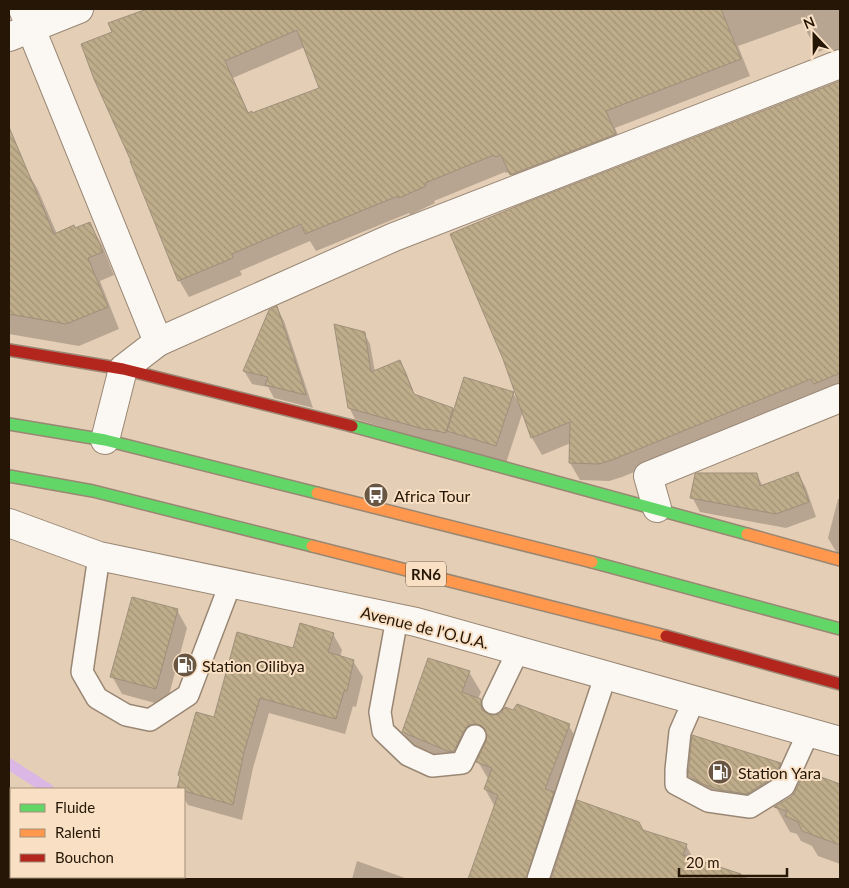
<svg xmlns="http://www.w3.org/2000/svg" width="849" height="888" font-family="Lato,sans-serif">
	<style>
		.shadow { fill: #0003; fill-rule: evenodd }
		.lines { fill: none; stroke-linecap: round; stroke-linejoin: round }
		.stream { stroke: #dab7e4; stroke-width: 11 }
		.building { fill: url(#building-back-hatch); stroke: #9f907b; fill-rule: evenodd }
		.lane-casing { stroke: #998774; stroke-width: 24 }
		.street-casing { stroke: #998774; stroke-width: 30 }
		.fast-casing { stroke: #998774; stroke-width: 14 }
		.slow-casing { stroke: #998774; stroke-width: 14 }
		.jam-casing { stroke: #998774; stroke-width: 14 }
		.lane { stroke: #fbf8f4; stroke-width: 21 }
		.street { stroke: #fbf8f4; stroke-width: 28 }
		.fast { stroke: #63d668; stroke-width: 11 }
		.slow { stroke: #ff974d; stroke-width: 11 }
		.jam { stroke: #b3261e; stroke-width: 11 }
		.labels { text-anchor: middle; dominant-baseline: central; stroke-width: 4; stroke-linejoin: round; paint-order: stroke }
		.shield { fill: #f9e0c5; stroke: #65533f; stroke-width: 1 }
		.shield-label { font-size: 15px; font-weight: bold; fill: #251605 }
		.poi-label { font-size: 16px; fill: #251605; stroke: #f9e0c5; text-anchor: start }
		.street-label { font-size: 16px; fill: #251605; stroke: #f9e0c5 }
	</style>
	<defs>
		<pattern id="building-back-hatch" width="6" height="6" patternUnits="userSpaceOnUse" patternTransform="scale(1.25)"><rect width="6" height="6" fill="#beac8a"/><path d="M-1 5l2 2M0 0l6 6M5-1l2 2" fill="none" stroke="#a39376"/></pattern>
	</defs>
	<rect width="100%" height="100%" fill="#e5ceb6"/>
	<!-- shadow -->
	<g class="shadow">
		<path d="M150 9H840V68L839 69 828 48 818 52 802 23 738 46 750 76 615 128 625 151 521 192 510 172 506 173 505 172 434 201 435 203 410 215 409 213 316 251 310 241 240 271 242 275 189 297 179 280 114 32 110 23ZM305 47 321 89 252 114H249L233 78Z"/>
		<polygon points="840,82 840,394 822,395 622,477 609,481 580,480 570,463 571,443 542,455 532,438 523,411 506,463 355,419 349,407 364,333 370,344 375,372 400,361 406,372 415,396 452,409 454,412 513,393 519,403 520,403 523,205"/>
		<polygon points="9,141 20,166 25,168 38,190 57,234 89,223 102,245 114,275 100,281 119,329 79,346 9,334"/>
		<polygon points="277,308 284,321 313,408 274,398 268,387 252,384 244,371"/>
		<polygon points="798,473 806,488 816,517 786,528 700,512 692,497 756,474 763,486"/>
		<polygon points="838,499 840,499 840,556 838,555 828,538"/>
		<polygon points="177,610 187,628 166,706 122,694 112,676"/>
		<polygon points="333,634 342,650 340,657 353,661 363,677 356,707 353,706 345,734 269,713 253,768 242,820 188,805 184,798 184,789 179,789 181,778 214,718 293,649"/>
		<polygon points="469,672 481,692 478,699 481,700 490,716 514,711 517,705 569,726 581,746 532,879 469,879 495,807 485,789 489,780 478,762 485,744 479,746 465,771 415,752 403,732"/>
		<polygon points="780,764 790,781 784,795 716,802 700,794 690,776"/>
		<polygon points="805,772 840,785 840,864 818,856 812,846 801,841 797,834 790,832 776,807 791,798 796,792"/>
		<polygon points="686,845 694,860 751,879 555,879 557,864"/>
		<polygon points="357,861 405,878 405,879 352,879"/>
	</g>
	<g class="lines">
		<!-- stream -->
		<g class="stream">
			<polyline points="9,764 48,789"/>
			<polyline points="176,877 179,879"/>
		</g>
	</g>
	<!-- building -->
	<g class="building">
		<path d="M147 9H721L741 59 606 111 616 134 510 175 501 155 495 157 494 155 425 183 426 186 399 198 398 196 305 234 301 224 232 254 233 258 178 281 130 161H131L94 79 81 44 112 32 108 23ZM297 30 319 88 252 113V111L248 113 225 61Z"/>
		<polygon points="840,81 840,373 814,384 811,379 612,460 599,464 569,463 570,422 531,438 503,359 450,234 522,204"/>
		<polygon points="9,127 54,234 74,225 75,228 90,222 103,252 88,258 108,307 66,324 9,314"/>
		<polygon points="277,306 303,385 306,395 265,385 268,377 243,371 269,310"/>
		<polygon points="334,324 365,332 371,372 400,360 414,394 453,408 446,433 427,429 427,430 348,408"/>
		<polygon points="464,377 514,392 496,446 447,431"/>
		<polygon points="798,472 809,502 776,514 690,498 695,474 696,473 757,473 760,486"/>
		<polygon points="132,597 178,609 156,689 110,677"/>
		<polygon points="300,623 334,633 328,652 354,660 347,691 344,691 336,719 260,698 244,752 233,805 184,791 184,789 177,789 180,777 178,775 196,712 214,717 237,632 293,648"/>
		<polygon points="428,658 470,671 462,692 481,699 481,704 482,710 488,714 493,715 500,714 505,707 513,710 517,704 570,724 545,789 554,792 526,879 468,879 498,795 484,789 492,768 476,762 486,741 487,735 485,729 481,725 475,724 468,725 464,731 454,751 450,752 402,732"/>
		<polygon points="692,735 781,763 774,777 747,794 721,790 705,785 688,776"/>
		<polygon points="805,771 840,784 840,845 802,831 798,822 785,816 787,811 774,807 791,797 795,792"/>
		<polygon points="577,800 639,822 643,830 687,844 683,855 741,874 740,879 551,879"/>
	</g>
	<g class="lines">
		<defs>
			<g id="lane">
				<polyline points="99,556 82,672 97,698 126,715 150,720 188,695 231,582"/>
				<polyline points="397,618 380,712 383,731 408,755 432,766 462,763 475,736"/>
				<polyline points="694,700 680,732 676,770 676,784 708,801 750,807 784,786 809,731"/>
				<polyline points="493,703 518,651"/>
				<polyline points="538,879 606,674"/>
			</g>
			<g id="street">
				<polyline points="23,9 158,342"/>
				<polyline points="9,37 79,9"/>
				<polyline points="105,440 123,369 158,342 394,237 840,64"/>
				<polyline points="657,508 648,476 840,398"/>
				<polyline points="9,523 99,556 416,622 840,741"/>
			</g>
			<g id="fast">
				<polyline points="9,424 105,440 317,493"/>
				<polyline points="352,426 747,534"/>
				<polyline points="9,476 93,491 312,546"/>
				<polyline points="592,562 840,629"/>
			</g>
			<g id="slow">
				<polyline points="317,493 592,562"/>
				<polyline points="747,534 840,560"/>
				<polyline points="312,546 666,636"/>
			</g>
			<g id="jam">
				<polyline points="9,350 123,369 352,426"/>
				<polyline points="666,636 840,684"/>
			</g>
		</defs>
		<!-- lane casing -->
		<use href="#lane" class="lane-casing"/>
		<!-- street casing -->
		<use href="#street" class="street-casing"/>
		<!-- fast casing -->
		<use href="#fast" class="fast-casing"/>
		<!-- slow casing -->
		<use href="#slow" class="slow-casing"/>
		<!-- jam casing -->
		<use href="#jam" class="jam-casing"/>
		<!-- lane -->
		<use href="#lane" class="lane"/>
		<!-- street -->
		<use href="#street" class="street"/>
		<!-- fast -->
		<use href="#fast" class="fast"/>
		<!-- slow -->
		<use href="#slow" class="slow"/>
		<!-- jam -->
		<use href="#jam" class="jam"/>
	</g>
	<!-- icons -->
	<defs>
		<symbol id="bus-disc" viewBox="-11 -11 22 22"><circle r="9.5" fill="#685643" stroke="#f9e0c5"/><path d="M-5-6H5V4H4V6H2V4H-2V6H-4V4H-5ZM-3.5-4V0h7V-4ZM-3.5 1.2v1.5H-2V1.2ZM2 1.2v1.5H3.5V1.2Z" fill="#fff"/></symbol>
		<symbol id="fuel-disc" viewBox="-11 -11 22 22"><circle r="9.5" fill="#685643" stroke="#f9e0c5"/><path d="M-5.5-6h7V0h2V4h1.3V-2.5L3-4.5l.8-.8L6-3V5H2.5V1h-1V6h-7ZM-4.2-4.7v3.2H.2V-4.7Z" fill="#fff"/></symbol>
	</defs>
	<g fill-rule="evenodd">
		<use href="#bus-disc" x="362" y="481" width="28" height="28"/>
		<use href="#fuel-disc" x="171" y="651" width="28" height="28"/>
		<use href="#fuel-disc" x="706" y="758" width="28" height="28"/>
	</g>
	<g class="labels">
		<!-- shield labels -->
		<rect class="shield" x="406" y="561.5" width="40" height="25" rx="4"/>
		<g class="shield-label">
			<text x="426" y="574">RN6</text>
		</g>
		<!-- poi labels -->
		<g class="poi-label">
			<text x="394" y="495">Africa Tour</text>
			<text x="202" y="665">Station Oilibya</text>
			<text x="738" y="772">Station Yara</text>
		</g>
		<!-- street labels -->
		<g class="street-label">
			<text transform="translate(425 627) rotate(14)">Avenue de l'O.U.A.</text>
		</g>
	</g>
	<!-- border -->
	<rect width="849" height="888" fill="none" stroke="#251605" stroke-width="20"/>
	<!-- legend -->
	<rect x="10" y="788" width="175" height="90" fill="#f9e0c5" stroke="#a48f78"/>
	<rect x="20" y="804" width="25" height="8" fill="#63d668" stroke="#a48f78"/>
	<text x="55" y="813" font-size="15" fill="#251605">Fluide</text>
	<rect x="20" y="829" width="25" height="8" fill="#ff974d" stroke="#a48f78"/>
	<text x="55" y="838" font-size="15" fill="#251605">Ralenti</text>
	<rect x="20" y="854" width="25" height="8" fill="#b3261e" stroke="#a48f78"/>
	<text x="55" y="863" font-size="15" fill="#251605">Bouchon</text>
	<!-- north arrow -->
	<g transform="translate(814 35) rotate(338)" stroke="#f9e0c5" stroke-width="4" paint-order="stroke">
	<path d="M0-4L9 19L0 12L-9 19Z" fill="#251605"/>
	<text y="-8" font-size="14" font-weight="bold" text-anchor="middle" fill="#251605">N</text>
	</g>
	<!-- scale -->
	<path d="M679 868v8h108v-8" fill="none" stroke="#251605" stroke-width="2.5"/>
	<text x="686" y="868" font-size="15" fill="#251605" stroke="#f9e0c5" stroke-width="4" paint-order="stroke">20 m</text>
</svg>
